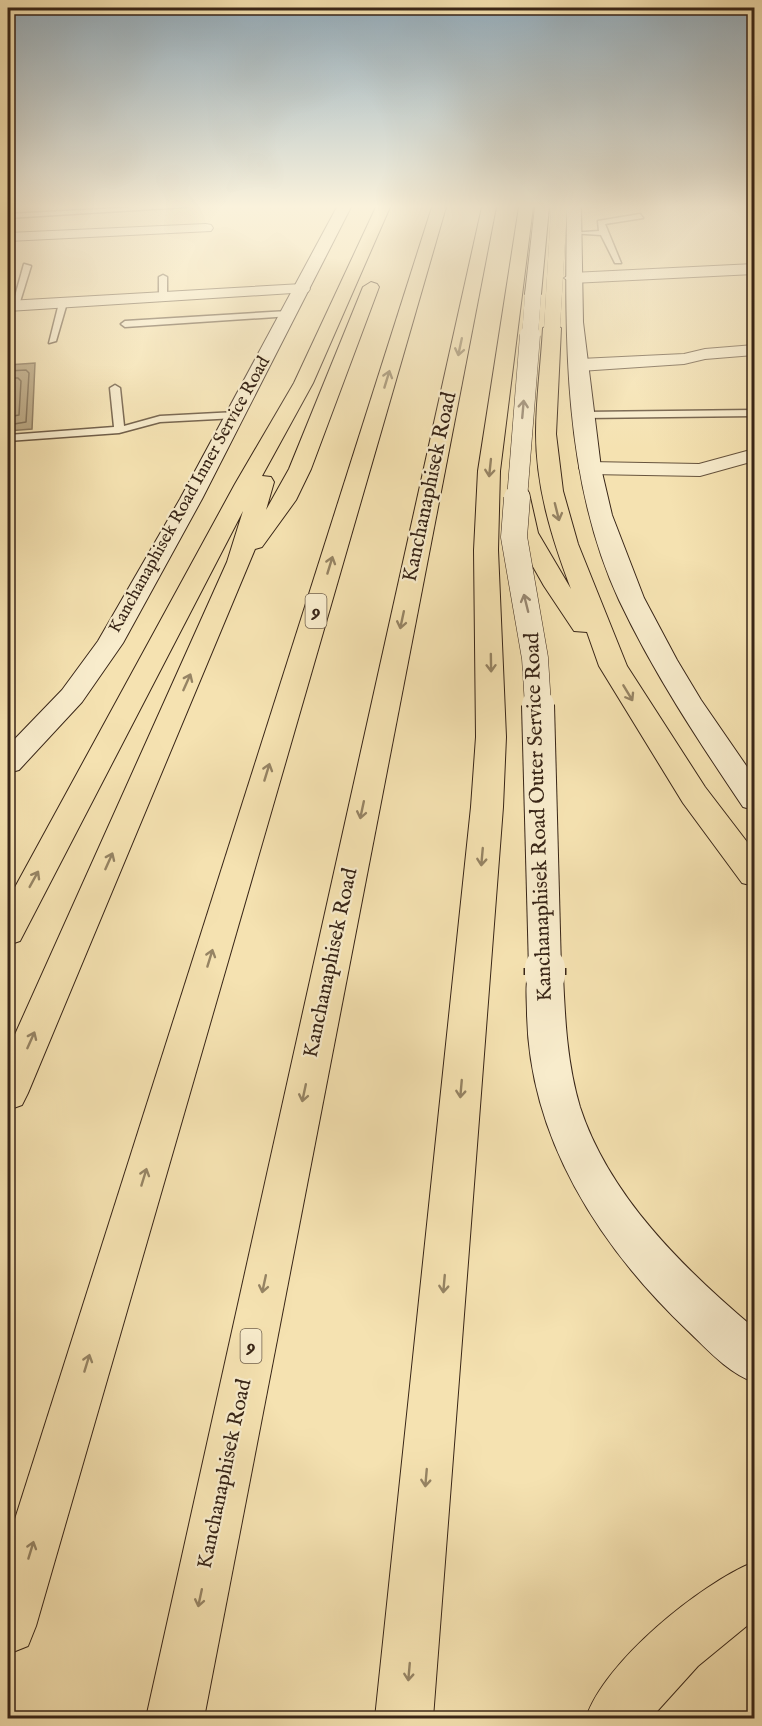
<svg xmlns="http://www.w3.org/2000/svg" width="762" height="1726" font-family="'IM FELL English',serif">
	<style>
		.water { fill: #b5a27d; stroke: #837054; stroke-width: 1.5 }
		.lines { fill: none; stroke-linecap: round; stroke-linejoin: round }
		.shore { stroke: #76644a; stroke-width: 1.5 }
		.lane-casing { stroke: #67543e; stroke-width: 3 }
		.street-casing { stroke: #67543e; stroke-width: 2 }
		.secondary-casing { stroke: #382517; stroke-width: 2 }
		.highway-casing { stroke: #382517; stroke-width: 2 }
		.lane { fill: #f8eccc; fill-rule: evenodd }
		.street { fill: #f8eccc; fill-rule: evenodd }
		.secondary { fill: #f8eccc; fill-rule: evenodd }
		.highway { fill: #f5e2b1; fill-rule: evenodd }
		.secondary-bridge-far4-casing { stroke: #382517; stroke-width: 16; stroke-linecap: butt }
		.secondary-bridge-far3-casing { stroke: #382517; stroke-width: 21; stroke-linecap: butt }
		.secondary-bridge-far2-casing { stroke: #382517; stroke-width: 27; stroke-linecap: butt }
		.secondary-bridge-far1-casing { stroke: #382517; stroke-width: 34; stroke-linecap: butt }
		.secondary-bridge-casing { stroke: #382517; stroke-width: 43; stroke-linecap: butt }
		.highway-bridge-casing { stroke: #382517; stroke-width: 16; stroke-linecap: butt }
		.secondary-bridge-far4 { stroke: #f8eccc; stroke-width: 16 }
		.secondary-bridge-far3 { stroke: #f8eccc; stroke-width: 20 }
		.secondary-bridge-far2 { stroke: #f8eccc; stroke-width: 26 }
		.secondary-bridge-far1 { stroke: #f8eccc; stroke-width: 32 }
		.secondary-bridge { stroke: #f8eccc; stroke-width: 40 }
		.highway-bridge { stroke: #f5e2b1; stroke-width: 16 }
		.oneway { stroke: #968464 }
		.oneway2 { stroke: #988872 }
		.labels { text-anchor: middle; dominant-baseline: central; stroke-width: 4.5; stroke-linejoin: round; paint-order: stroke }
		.far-street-label { font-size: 18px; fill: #382517; stroke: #f8eccc }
		.shield { fill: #f8eccc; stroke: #72614d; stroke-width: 1.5 }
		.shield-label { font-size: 20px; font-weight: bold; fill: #382517 }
		.street-label { font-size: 21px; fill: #382517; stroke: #f8eccc }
	</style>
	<rect width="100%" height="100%" fill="#f5e2b1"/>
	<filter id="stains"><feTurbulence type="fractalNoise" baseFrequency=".00333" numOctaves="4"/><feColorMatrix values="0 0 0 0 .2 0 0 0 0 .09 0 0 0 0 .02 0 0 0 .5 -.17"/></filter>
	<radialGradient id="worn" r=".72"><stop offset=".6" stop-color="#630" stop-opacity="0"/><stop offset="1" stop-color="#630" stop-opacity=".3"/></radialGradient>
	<!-- water -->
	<polygon class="water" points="35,363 32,429 8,431 8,365"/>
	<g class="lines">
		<!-- shore -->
		<g class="shore">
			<polyline points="8,371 26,370 29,373 26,422 8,425"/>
			<polyline points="8,378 18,378 21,381 19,415 8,417"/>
		</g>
		<defs>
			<g id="lane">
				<polygon points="140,207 186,207 8,218 8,214"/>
				<polygon points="640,214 643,218 605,224 621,263 615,263 601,235 570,233 599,231 598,221"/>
				<polygon points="24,264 31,266 19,305 12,307"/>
				<polygon points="163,275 167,277 167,297 163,299 159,297 159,277"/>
				<polygon points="63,300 67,303 56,341 49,343 59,303"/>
				<polygon points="288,311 291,316 125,327 121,324 125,321"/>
				<polygon points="115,385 120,388 124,426 160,416 236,412 241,415 236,418 160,422 119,433 8,441 8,435 114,427 110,388"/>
				<polygon points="754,410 754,416 584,418 579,415 584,412"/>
			</g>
			<g id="street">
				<polygon points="206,224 211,225 213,228 211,231 8,241 8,233"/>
				<polygon points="754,264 754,274 572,283 564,278 572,273"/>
				<polygon points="302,284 308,286 310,289 308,292 8,311 8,301"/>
				<polygon points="754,345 754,355 705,359 684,364 580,371 571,365 580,359 684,354 705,349"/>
				<polygon points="754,449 754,461 700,476 590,474 582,473 579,468 582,463 590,462 699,464"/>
			</g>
			<g id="secondary">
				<polygon points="337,207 351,207 202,499 123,643 82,702 19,770 8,773 8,746 62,690 98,641 180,499"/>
				<polygon points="535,207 549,207 541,294 533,299 525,294"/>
				<path d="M567 207H581L583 322 601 468 612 515 644 598 677 660 701 700 754 777V810L743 807C698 740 654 674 619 600 563 479 565 338 567 207Z"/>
				<path d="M545 960 558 965 563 975C565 1020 567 1063 580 1107 609 1196 684 1269 754 1328V1382C728 1373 707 1349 687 1330 599 1246 529 1138 527 1013 527 997 524 980 532 965Z"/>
			</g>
			<g id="highway">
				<polygon points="376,207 390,207 313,383 262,476 271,477 274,482 266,510 289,469 363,287 371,282 377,284 379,287 311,469 296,500 262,547 255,549 28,1093 22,1105 8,1110 8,1050 227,562 243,511 20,941 8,945 8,900 235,484 294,383"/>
				<polygon points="432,207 446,207 36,1626 28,1646 8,1654 8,1541"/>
				<polygon points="482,207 496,207 204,1718 146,1718"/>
				<polygon points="519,207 533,207 500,471 498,550 506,737 503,807 433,1718 375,1718 471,807 476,737 474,550 478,471"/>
				<path d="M552 323 561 328 556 434 563 491 578 544 627 666 705 787 754 851V886L742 883 683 803 599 666 587 632 574 631 544 586 514 533 507 493 510 488H526L529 493 538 533 571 589C552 539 536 488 536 433 536 399 541 363 543 328Z"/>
				<path d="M754 1562V1620L698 1666 651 1718H586C604 1662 700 1584 754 1562Z"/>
			</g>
		</defs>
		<!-- lane casing -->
		<use href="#lane" class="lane-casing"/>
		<!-- street casing -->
		<use href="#street" class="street-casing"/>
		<!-- secondary casing -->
		<use href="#secondary" class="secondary-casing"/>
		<!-- highway casing -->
		<use href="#highway" class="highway-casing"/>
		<!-- lane -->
		<use href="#lane" class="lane"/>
		<!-- street -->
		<use href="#street" class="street"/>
		<!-- secondary -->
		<use href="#secondary" class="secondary"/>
		<!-- highway -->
		<use href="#highway" class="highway"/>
		<defs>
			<polyline id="secondary-bridge-far4" points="530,336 533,294"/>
			<polyline id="secondary-bridge-far3" points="517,499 530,335"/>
			<polyline id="secondary-bridge-far2" points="517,498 514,537 535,658 538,706"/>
			<polyline id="secondary-bridge-far1" points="538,705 545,969"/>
			<polyline id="secondary-bridge" points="545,968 545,975"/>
			<polyline id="highway-bridge" points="552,328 559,208"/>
		</defs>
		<!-- secondary-bridge-far4 casing -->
		<use href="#secondary-bridge-far4" class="secondary-bridge-far4-casing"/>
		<!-- secondary-bridge-far3 casing -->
		<use href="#secondary-bridge-far3" class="secondary-bridge-far3-casing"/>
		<!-- secondary-bridge-far2 casing -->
		<use href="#secondary-bridge-far2" class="secondary-bridge-far2-casing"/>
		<!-- secondary-bridge-far1 casing -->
		<use href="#secondary-bridge-far1" class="secondary-bridge-far1-casing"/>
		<!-- secondary-bridge casing -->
		<use href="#secondary-bridge" class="secondary-bridge-casing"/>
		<!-- highway-bridge casing -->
		<use href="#highway-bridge" class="highway-bridge-casing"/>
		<!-- secondary-bridge-far4 -->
		<use href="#secondary-bridge-far4" class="secondary-bridge-far4"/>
		<!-- secondary-bridge-far3 -->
		<use href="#secondary-bridge-far3" class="secondary-bridge-far3"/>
		<!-- secondary-bridge-far2 -->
		<use href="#secondary-bridge-far2" class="secondary-bridge-far2"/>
		<!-- secondary-bridge-far1 -->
		<use href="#secondary-bridge-far1" class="secondary-bridge-far1"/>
		<!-- secondary-bridge -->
		<use href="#secondary-bridge" class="secondary-bridge"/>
		<!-- highway-bridge -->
		<use href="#highway-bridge" class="highway-bridge"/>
	</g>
	<!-- one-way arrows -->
	<defs><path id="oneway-shaft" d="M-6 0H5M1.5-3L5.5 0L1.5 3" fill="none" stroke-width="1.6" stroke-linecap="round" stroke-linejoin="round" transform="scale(1.5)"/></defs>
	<g class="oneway">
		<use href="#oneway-shaft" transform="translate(460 347) rotate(102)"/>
		<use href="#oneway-shaft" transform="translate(387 379) rotate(-73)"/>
		<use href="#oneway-shaft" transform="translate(490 468) rotate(96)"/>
		<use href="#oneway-shaft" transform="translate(557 512) rotate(76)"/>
		<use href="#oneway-shaft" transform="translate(330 565) rotate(-73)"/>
		<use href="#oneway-shaft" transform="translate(402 620) rotate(102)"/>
		<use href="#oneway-shaft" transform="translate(491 663) rotate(89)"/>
		<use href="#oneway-shaft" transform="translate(187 682) rotate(-66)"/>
		<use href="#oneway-shaft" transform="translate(628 693) rotate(59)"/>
		<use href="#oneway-shaft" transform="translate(267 772) rotate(-73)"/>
		<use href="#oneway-shaft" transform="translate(362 810) rotate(102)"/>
		<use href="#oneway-shaft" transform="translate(482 857) rotate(95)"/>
		<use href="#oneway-shaft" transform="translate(109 861) rotate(-66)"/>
		<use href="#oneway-shaft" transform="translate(34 879) rotate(-61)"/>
		<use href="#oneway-shaft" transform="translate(210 958) rotate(-73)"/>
		<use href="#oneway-shaft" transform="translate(31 1040) rotate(-66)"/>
		<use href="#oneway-shaft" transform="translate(461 1089) rotate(95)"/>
		<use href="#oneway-shaft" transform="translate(304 1093) rotate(102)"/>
		<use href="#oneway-shaft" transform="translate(144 1177) rotate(-73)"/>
		<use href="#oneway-shaft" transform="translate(264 1284) rotate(102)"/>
		<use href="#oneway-shaft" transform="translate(444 1284) rotate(95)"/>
		<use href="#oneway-shaft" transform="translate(87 1363) rotate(-73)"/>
		<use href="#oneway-shaft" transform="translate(426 1478) rotate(95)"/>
		<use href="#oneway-shaft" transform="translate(31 1550) rotate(-73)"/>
		<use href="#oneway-shaft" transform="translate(200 1598) rotate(102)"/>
		<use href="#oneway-shaft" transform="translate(409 1672) rotate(95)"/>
	</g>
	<g class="oneway2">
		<use href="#oneway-shaft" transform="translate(523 409) rotate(-85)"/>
		<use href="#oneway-shaft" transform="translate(526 603) rotate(-104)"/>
	</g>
	<!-- sky -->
	<linearGradient id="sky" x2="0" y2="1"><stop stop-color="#93adbd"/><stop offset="0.46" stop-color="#faf2dc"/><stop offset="1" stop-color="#faf2dc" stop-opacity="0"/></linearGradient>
	<rect width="762" height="449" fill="url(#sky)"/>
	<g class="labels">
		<!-- far-street labels -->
		<g class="far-street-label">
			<text transform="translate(190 495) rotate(-61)">Kanchanaphisek Road Inner Service Road</text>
		</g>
		<!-- shield labels -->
		<g class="shield">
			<rect x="305.5" y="594" width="21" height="34" rx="4.5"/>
			<rect x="240.5" y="1329" width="21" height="34" rx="4.5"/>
		</g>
		<g class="shield-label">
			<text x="316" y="611">9</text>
			<text x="251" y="1346">9</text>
		</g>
		<!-- street labels -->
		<g class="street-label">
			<text transform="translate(430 487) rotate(-78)">Kanchanaphisek Road</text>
			<text transform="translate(539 817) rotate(-92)">Kanchanaphisek Road Outer Service Road</text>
			<text transform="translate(331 963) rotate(-78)">Kanchanaphisek Road</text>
			<text transform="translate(225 1474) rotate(-78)">Kanchanaphisek Road</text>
		</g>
	</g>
	<!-- margin -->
	<rect width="762" height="1726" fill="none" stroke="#f5e2b1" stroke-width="30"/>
	<rect x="9" y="9" width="744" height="1708" fill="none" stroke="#382517" stroke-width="3"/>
	<rect x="15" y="15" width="732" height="1696" fill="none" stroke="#382517" stroke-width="1.5"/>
	<rect width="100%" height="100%" filter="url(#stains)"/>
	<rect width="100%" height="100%" fill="url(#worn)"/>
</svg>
